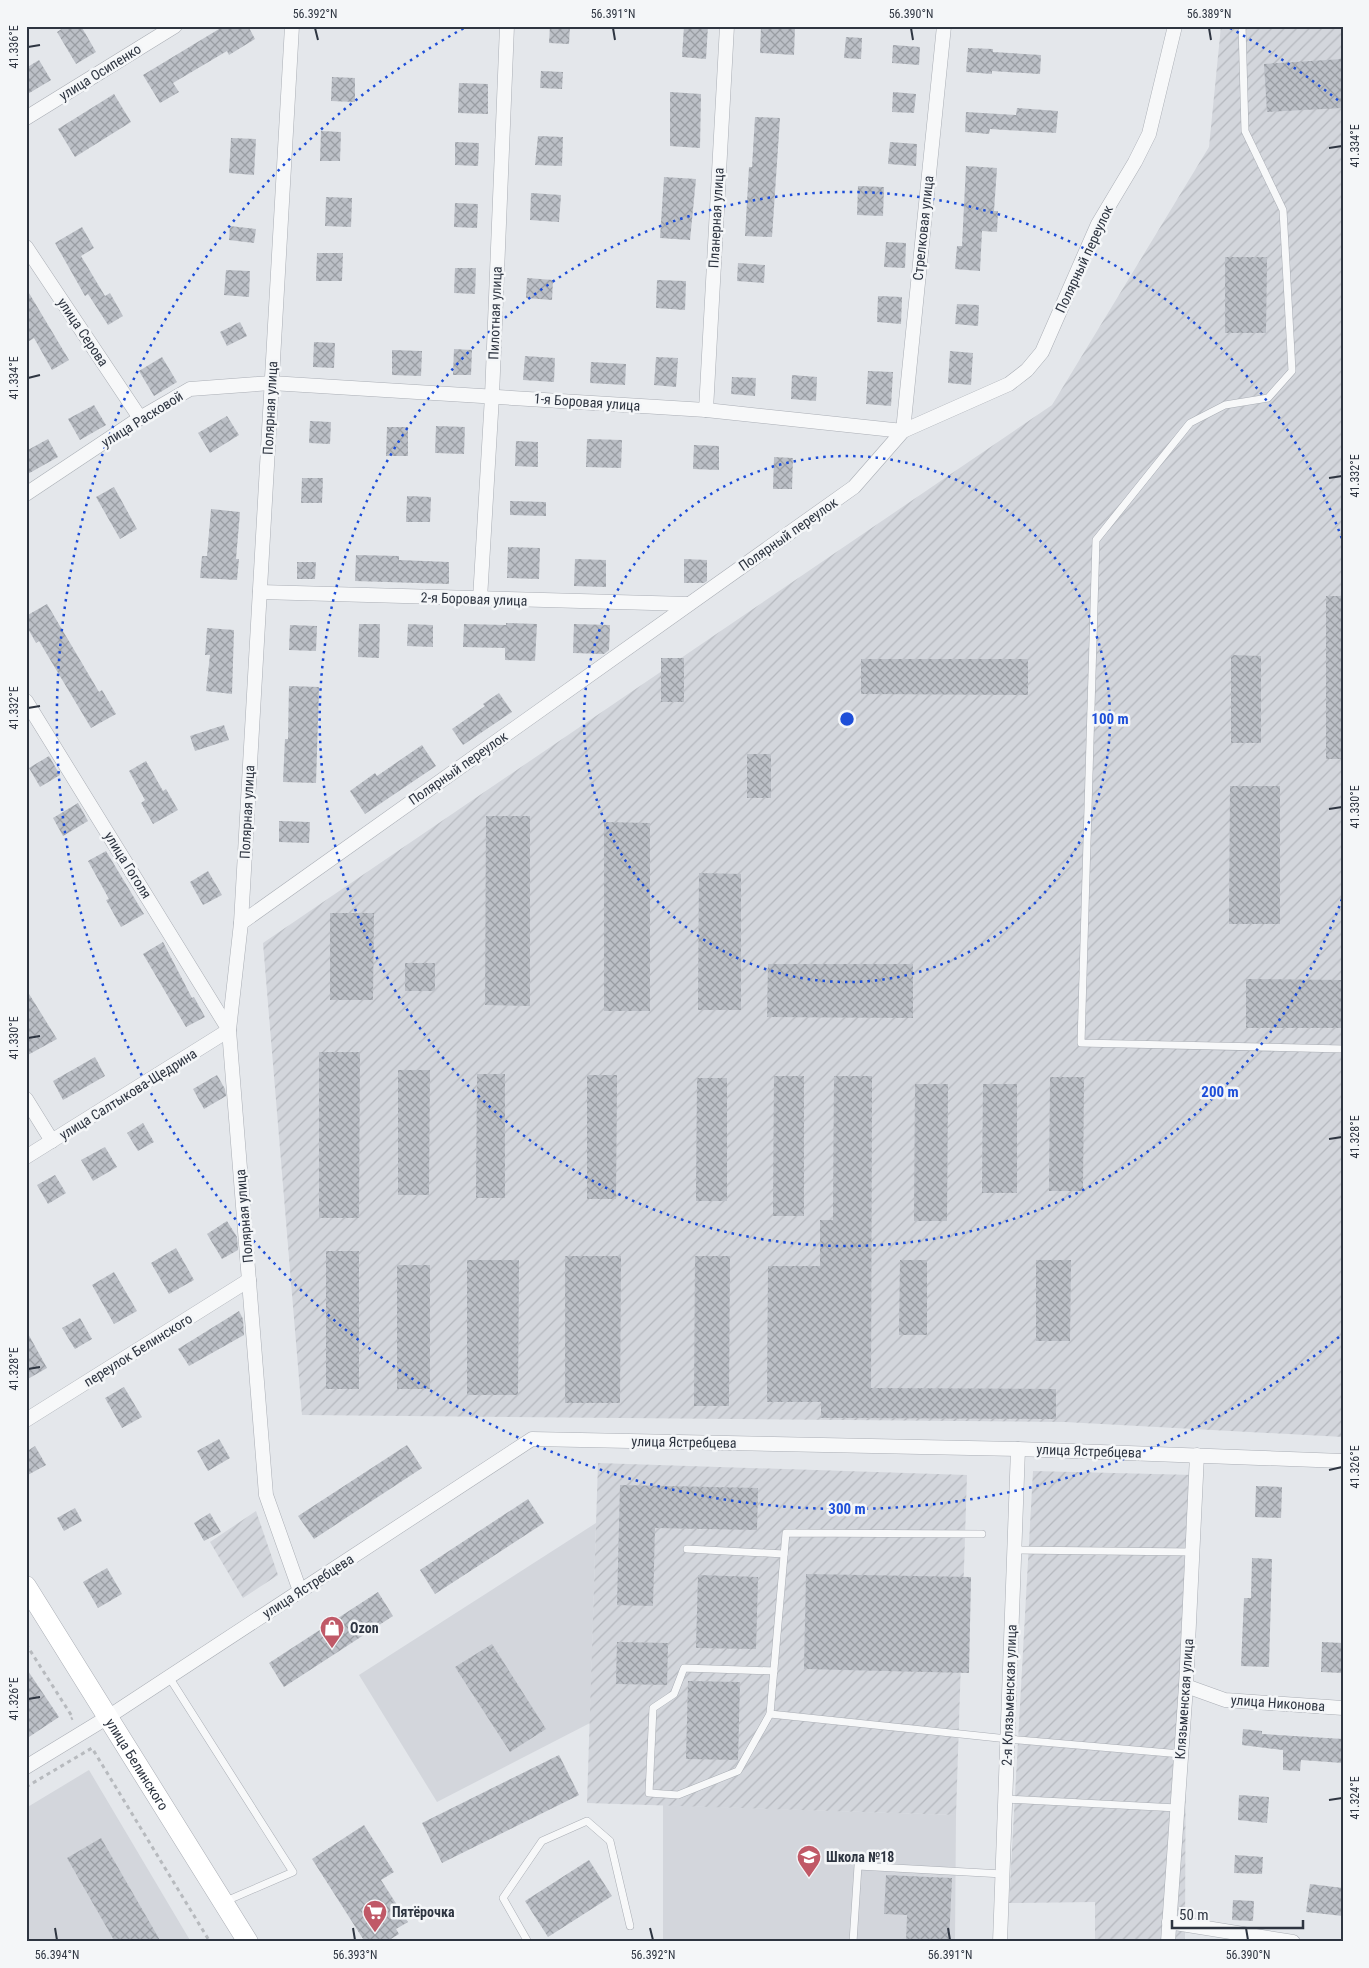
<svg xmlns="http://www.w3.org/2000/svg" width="1369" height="1968" font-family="'Roboto Condensed',sans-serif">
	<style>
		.built { fill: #d3d6dc }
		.industrial { fill: url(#industrial-furrows) }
		.building { fill: url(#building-cross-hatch) }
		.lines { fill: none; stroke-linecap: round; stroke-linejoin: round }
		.lane-casing { stroke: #aaaeb5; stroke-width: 8 }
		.street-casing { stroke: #aaaeb5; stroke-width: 15 }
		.secondary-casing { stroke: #aaaeb5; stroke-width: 21 }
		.path { stroke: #b7babe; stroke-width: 3; stroke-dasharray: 4 4; stroke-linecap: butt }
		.lane { stroke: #f7f8f9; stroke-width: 7 }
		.street { stroke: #f7f8f9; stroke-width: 14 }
		.secondary { stroke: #fff; stroke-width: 20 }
		.ticks { fill: none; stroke: #2e3541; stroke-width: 2 }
		.ring { fill: none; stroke: #1d4ed8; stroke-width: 2.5; stroke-dasharray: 2.5 5 }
		.labels { text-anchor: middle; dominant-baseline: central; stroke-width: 5; stroke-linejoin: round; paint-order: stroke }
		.street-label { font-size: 14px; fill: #2e3541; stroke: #f4f6f8 }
		.poi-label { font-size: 14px; font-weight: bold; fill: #2e3541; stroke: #f4f6f8; text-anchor: start }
		.centre { fill: #1d4ed8; stroke: #f4f6f8; stroke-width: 2.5 }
		.ring-label { font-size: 15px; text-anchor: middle; font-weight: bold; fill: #1d4ed8; stroke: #f4f6f8; stroke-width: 5; stroke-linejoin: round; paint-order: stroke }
		.neatline { fill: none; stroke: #2e3541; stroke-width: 2 }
		.ticks-label { font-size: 12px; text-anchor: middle; fill: #2e3541 }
	</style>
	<defs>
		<pattern id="industrial-furrows" width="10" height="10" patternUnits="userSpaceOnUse" patternTransform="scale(1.25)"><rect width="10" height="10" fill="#d3d6dc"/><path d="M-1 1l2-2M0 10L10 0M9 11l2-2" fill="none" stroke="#b5b8be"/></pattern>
		<pattern id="building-cross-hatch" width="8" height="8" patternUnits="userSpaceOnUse" patternTransform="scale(1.25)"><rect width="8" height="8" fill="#bcc0c7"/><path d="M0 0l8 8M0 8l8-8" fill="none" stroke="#999da3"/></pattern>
	</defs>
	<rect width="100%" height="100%" fill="#e4e7eb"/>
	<!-- built -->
	<g class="built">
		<polygon points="596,1523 590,1723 437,1802 359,1675"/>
		<polygon points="89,1770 191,1942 26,1942 26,1808"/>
		<polygon points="663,1805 956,1815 955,1942 663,1942"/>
	</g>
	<!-- industrial -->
	<g class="industrial">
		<polygon points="1221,26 1343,26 1343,1437 1065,1422 302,1415 263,943 1052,405 1209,147"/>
		<polygon points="598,1463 967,1475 956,1815 587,1803"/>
		<polygon points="1033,1471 1195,1475 1186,1686 1185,1942 1095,1942 1095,1902 1009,1903"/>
		<polygon points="256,1511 278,1575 243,1598 210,1542"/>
	</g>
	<!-- building -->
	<g class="building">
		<polygon points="66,26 81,26 96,52 76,64 57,32"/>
		<polygon points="224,26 248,26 255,39 229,55 227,51 173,83 179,92 160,103 143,75"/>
		<polygon points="550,26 570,26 569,44 549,43"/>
		<polygon points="684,26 708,26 706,59 682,57"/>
		<polygon points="761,26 795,28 794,55 760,53"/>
		<polygon points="846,37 862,38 861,59 844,58"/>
		<polygon points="893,45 920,47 919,65 892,63"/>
		<polygon points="968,48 993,49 993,52 1041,55 1040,74 992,71 992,74 966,72"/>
		<polygon points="1343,59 1343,108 1267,112 1264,64"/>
		<polygon points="39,60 51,80 26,95 26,68"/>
		<polygon points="541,71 563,72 562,89 540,88"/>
		<polygon points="332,77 355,78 355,102 331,101"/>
		<polygon points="459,83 488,84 488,114 458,113"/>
		<polygon points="670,92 701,94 700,148 670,146"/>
		<polygon points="893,92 916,94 914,113 892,112"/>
		<polygon points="114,94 131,122 75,157 58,129"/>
		<polygon points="1017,108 1058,111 1056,133 990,129 989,134 965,132 966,112 1016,115"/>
		<polygon points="755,117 780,118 772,237 745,236 749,167 752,167"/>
		<polygon points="321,131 341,132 340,161 320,161"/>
		<polygon points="538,136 563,137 562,166 535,165"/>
		<polygon points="231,138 256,139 254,175 229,173"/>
		<polygon points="455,142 479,143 478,166 455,165"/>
		<polygon points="890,142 917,144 916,166 888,164"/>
		<polygon points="966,166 997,168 994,211 998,211 997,232 982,231 980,271 955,269 957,246 962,246"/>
		<polygon points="664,177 696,179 690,240 660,238"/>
		<polygon points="858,186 884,187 883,216 857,215"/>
		<polygon points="531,193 561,195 559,222 530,220"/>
		<polygon points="326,197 352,198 351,227 325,226"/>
		<polygon points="455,203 478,204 477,228 454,227"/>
		<polygon points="230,226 256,229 254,243 229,240"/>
		<polygon points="82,227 94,248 81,256 105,296 110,293 123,316 108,325 88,294 85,296 55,243"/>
		<polygon points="886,242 906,243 905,268 884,267"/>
		<polygon points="317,253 343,253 342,281 316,281"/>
		<polygon points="1225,257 1267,257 1266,333 1225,333"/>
		<polygon points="738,263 765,265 764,283 737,281"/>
		<polygon points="455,268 476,268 475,294 454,293"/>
		<polygon points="226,270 250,271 249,297 224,295"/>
		<polygon points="527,278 553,280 552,300 526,298"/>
		<polygon points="657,280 686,281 685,310 656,308"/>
		<polygon points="26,288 69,360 52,370 34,338 26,343"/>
		<polygon points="878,296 902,297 901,324 877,322"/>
		<polygon points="957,304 979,305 978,326 955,324"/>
		<polygon points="240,322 247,336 227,346 220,332"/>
		<polygon points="314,342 335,343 334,368 313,367"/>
		<polygon points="454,349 472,350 471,375 453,375"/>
		<polygon points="392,350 422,351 421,376 392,375"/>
		<polygon points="950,351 973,353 971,385 948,383"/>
		<polygon points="525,356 555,358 554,382 523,380"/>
		<polygon points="162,357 177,382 154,396 139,371"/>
		<polygon points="656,357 678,358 676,387 654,385"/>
		<polygon points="591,362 626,364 625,385 590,383"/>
		<polygon points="868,371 893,372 891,406 866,404"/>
		<polygon points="792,375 817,377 816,401 791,399"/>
		<polygon points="732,377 756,378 755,396 731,394"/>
		<polygon points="94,405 106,425 80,440 68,419"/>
		<polygon points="227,416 239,435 210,453 198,433"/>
		<polygon points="310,421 331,422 330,444 309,443"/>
		<polygon points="436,426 465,427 464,454 435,453"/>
		<polygon points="387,427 408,427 408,456 386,456"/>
		<polygon points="48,439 58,457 26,475 26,451"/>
		<polygon points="587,439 622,440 621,468 586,467"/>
		<polygon points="516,441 538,442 538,467 515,466"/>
		<polygon points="694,445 719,446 719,470 693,469"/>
		<polygon points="774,457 793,458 792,489 773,489"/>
		<polygon points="302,478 323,478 322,503 301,503"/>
		<polygon points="114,487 137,529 120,539 96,497"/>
		<polygon points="407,496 431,497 430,522 406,522"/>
		<polygon points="510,501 546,502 546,516 510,515"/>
		<polygon points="211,509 240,512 236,559 239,559 237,580 200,578 202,556 207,556"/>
		<polygon points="508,547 540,548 539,579 507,578"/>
		<polygon points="356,555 399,556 399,560 449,562 449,584 355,581"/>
		<polygon points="575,559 606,560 606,587 574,586"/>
		<polygon points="684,559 707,560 707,581 704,583 684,583"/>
		<polygon points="297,562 316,562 315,579 297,579"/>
		<rect x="1326" y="596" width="17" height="163"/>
		<polygon points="47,604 99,692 102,690 116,714 91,728 39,641 36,643 26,625 26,616"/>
		<polygon points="506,623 537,624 535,661 505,660 505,648 463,647 464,624 506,625"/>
		<polygon points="359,624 380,624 379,658 358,657"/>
		<polygon points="408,624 433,625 433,647 407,646"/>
		<polygon points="574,624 610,625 609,650 604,654 573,653"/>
		<polygon points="290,625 317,626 316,651 289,650"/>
		<polygon points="207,628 234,630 232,694 206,691 210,655 205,655"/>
		<polygon points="1231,655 1261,656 1261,743 1231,743"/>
		<rect x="661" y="658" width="23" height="44"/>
		<polygon points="861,659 1028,659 1028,695 861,694"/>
		<polygon points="289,686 319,687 316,783 283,782 285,739 288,739"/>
		<polygon points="499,693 512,712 463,745 452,729 485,706 483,704"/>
		<polygon points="224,725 229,740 195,751 190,736"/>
		<polygon points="422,745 436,766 365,814 350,791 375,773 377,776"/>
		<rect x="747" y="754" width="24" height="44"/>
		<polygon points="49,756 60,775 40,787 29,768"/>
		<polygon points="146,761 163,791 166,789 178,810 153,824 141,803 145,800 129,771"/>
		<polygon points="1230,786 1280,786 1280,924 1229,924"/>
		<polygon points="78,803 88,821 63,836 53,818"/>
		<polygon points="486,816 530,816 530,1006 485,1005"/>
		<polygon points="279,821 310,822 309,843 279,842"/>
		<polygon points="604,822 650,823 650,1011 604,1011"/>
		<polygon points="106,851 144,914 121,927 106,900 109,899 88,861"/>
		<polygon points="208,871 222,895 203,905 190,882"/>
		<polygon points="699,873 741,874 741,1010 698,1010"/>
		<polygon points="330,913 374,913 373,1000 330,1000"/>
		<polygon points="163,942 192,998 194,997 205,1017 186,1027 143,954"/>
		<rect x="405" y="963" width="30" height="28"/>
		<polygon points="768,964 913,964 913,1018 767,1017"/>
		<polygon points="1246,979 1343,980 1343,1028 1246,1028"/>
		<polygon points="26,989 57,1039 26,1056"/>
		<polygon points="319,1052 360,1052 359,1218 319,1218"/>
		<polygon points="95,1057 105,1076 63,1100 53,1081"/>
		<polygon points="398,1070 430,1070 429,1195 398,1195"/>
		<polygon points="477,1074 505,1074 505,1198 476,1198"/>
		<polygon points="217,1075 225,1089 226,1096 204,1109 193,1089"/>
		<polygon points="587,1075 617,1075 616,1199 587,1199"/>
		<polygon points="774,1076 804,1076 804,1216 773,1216"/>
		<polygon points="834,1076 872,1076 871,1388 1056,1389 1056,1419 821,1418 821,1402 767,1402 768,1266 820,1266 820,1220 833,1220"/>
		<polygon points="1050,1077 1084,1077 1083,1191 1049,1191"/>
		<polygon points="697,1078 727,1078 727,1201 696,1201"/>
		<polygon points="915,1084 948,1084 947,1221 914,1221"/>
		<polygon points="983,1084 1017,1084 1017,1193 982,1193"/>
		<polygon points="143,1123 154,1142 138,1151 127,1133"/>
		<polygon points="105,1147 117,1167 93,1181 81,1160"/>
		<polygon points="55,1175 66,1193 48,1204 37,1185"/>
		<polygon points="227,1221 237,1237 238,1250 222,1259 207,1234"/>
		<polygon points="176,1248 194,1280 169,1294 151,1263"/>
		<rect x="326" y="1251" width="33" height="138"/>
		<polygon points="565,1256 621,1256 620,1403 565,1403"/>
		<polygon points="695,1256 730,1256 729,1406 694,1406"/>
		<polygon points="467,1260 519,1260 518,1395 467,1395"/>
		<polygon points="900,1260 927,1260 927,1335 899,1335"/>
		<polygon points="1036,1260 1071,1260 1070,1341 1036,1341"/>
		<rect x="397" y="1265" width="33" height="124"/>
		<polygon points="114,1272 137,1311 114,1324 92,1285"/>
		<polygon points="239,1311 243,1319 244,1335 189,1366 178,1349"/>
		<polygon points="80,1318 92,1339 75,1349 62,1328"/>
		<polygon points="26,1330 47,1368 26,1380"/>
		<polygon points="124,1387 142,1417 122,1428 105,1398"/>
		<polygon points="219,1439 230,1458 208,1471 197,1451"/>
		<polygon points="407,1445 422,1468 314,1539 298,1516"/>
		<polygon points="35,1446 46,1465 26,1476 26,1452"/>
		<polygon points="620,1485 758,1488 757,1530 655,1528 653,1606 617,1605"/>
		<polygon points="1256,1486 1282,1487 1281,1518 1255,1517"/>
		<polygon points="528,1499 544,1523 435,1594 420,1570"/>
		<polygon points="75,1508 82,1521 64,1531 57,1518"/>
		<polygon points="210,1513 221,1532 204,1541 194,1523"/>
		<polygon points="1252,1558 1272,1559 1269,1667 1241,1666 1244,1598 1251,1598"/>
		<polygon points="107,1568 122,1594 98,1608 83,1582"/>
		<polygon points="806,1574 971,1577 969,1673 804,1669"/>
		<polygon points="698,1575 758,1577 756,1649 696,1648"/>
		<polygon points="378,1592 393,1616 284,1687 269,1663"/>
		<polygon points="617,1642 668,1643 667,1685 616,1684"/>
		<polygon points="1322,1642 1343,1643 1343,1673 1321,1672"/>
		<polygon points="492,1644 546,1729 510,1752 455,1667"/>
		<polygon points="26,1668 59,1717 26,1739"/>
		<polygon points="688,1681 740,1682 738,1760 686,1759"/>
		<polygon points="1243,1729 1262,1731 1262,1734 1343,1739 1343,1763 1301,1760 1300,1771 1283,1770 1283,1750 1242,1745"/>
		<polygon points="559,1755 579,1795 442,1863 422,1823"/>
		<polygon points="1239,1795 1269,1797 1267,1823 1238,1820"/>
		<polygon points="364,1825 394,1872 381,1880 408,1922 396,1929 399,1934 386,1942 365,1942 312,1859"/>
		<polygon points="101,1838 161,1942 115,1942 67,1858"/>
		<polygon points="1235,1855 1263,1857 1262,1874 1234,1873"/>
		<polygon points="589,1860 612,1896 548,1937 525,1901"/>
		<polygon points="886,1875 952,1878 949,1942 906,1942 907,1915 884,1914"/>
		<polygon points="1310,1884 1343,1888 1343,1916 1306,1912"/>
		<polygon points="1233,1900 1254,1901 1253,1921 1232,1920"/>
	</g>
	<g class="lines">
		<defs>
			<g id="lane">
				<polyline points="1242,26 1245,131 1283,210 1292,371 1268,398 1225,405 1190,423 1096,540 1081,1043 1343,1049"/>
				<polyline points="982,1534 786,1533 770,1714 1008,1739 1181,1754"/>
				<polyline points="687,1549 784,1554"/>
				<polyline points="1014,1550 1192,1552"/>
				<polyline points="169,1677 293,1872 226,1901"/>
				<polyline points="770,1714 738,1771 678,1795 649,1793 653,1708 674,1694 684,1668 774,1671"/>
				<polyline points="1006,1799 1177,1808"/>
				<polyline points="528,1942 503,1898 542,1841 587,1821 610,1841 630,1926"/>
				<polyline points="853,1942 858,1866 1003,1874"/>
			</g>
			<g id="street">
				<polyline points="292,26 241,923 229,1030 266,1495 300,1591"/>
				<polyline points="26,118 175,26"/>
				<polyline points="26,247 140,418"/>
				<polyline points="706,410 727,26"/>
				<polyline points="26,494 140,418 190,389 271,383 706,410 903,431 944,26"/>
				<polyline points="260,592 688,604"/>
				<polyline points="480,599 492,396 507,26"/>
				<polyline points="26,701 229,1030 26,1157"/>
				<polyline points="241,923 854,487 903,431 1009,384 1027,370 1042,352 1098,224 1135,162 1149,134 1175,26"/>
				<polyline points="26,1099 52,1141"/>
				<polyline points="26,1420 249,1280"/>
				<polyline points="1186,1686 1225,1700 1343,1708"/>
				<polyline points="26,1767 108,1717 532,1439 1018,1449 1343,1461"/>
				<polyline points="1169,1922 1293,1942"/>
				<polyline points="1000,1942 1018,1449"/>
				<polyline points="1168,1942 1186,1686 1197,1455"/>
			</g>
			<g id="secondary">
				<path id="s1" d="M26 1586 248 1942"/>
			</g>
		</defs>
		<!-- lane casing -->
		<use href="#lane" class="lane-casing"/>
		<!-- street casing -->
		<use href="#street" class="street-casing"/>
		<!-- secondary casing -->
		<use href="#secondary" class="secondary-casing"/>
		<!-- path -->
		<g class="path">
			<polyline points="26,1644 73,1718 71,1719"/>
			<polyline points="26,1787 92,1748 210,1942"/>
		</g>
		<!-- lane -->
		<use href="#lane" class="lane"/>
		<!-- street -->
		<use href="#street" class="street"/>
		<!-- secondary -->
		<use href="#secondary" class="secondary"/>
	</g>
	<!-- ticks -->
	<path class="ticks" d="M315 28 318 40M613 28 615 40M911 28 913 40M1209 28 1211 40M28 47 40 45M1329 148 1342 146M28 378 40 375M1329 478 1342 476M28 708 40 706M1329 809 1342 807M28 1038 40 1036M1329 1139 1342 1137M28 1369 40 1367M1329 1470 1342 1467M28 1699 40 1697M1329 1800 1342 1798M55 1928 57 1940M353 1928 355 1940M650 1928 653 1940M948 1928 950 1940M1246 1928 1248 1940"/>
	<!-- distance rings -->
	<g class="ring">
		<circle cx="847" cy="719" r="263"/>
		<path d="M1342 899A527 527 0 1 1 1342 539"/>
		<path d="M1339 1337A790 790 0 1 1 464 28M1230 28A790 790 0 0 1 1339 101"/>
	</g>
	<!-- icons -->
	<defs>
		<symbol id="shop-pin" viewBox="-11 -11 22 30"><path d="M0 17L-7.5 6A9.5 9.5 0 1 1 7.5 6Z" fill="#c05967" stroke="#f4f6f8"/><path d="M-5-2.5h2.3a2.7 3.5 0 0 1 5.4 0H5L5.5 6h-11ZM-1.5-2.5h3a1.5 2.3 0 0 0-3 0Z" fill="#fff"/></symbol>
		<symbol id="school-pin" viewBox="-11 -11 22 30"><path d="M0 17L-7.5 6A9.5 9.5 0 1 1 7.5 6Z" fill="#c05967" stroke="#f4f6f8"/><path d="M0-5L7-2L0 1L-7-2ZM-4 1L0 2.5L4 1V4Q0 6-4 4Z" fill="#fff"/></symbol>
		<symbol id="supermarket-pin" viewBox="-11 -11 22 30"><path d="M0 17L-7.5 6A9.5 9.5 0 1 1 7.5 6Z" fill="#c05967" stroke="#f4f6f8"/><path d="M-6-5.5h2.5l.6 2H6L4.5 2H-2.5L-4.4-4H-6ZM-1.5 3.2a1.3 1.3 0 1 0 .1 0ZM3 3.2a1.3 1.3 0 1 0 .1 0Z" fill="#fff"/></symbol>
	</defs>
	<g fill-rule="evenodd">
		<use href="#shop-pin" x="318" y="1614" width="28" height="38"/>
		<use href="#school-pin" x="795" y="1843" width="28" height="38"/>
		<use href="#supermarket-pin" x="361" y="1898" width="28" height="38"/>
	</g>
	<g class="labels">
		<!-- street labels -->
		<g class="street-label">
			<text transform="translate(100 72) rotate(-32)">улица Осипенко</text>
			<text transform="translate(716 218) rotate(-87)">Планерная улица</text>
			<text transform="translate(923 228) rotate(-84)">Стрелковая улица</text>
			<text transform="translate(1084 259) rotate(-65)">Полярный переулок</text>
			<text transform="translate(495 313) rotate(-88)">Пилотная улица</text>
			<text transform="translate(83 332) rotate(56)">улица Серова</text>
			<text transform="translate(587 402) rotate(4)">1-я Боровая улица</text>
			<text transform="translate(270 408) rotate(-87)">Полярная улица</text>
			<text transform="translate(142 419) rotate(-32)">улица Расковой</text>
			<text transform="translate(788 534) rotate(-35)">Полярный переулок</text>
			<text transform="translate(474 599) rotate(2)">2-я Боровая улица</text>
			<text transform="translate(458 768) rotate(-35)">Полярный переулок</text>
			<text transform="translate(247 812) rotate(-87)">Полярная улица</text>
			<text transform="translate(128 865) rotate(58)">улица Гоголя</text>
			<text transform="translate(128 1094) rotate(-32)">улица Салтыкова-Щедрина</text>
			<text transform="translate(244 1216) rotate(-95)">Полярная улица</text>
			<text transform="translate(138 1350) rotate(-32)">переулок Белинского</text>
			<text transform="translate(684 1442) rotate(1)">улица Ястребцева</text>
			<text transform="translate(1089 1451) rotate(2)">улица Ястребцева</text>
			<text transform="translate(308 1586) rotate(-33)">улица Ястребцева</text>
			<text transform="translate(1009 1695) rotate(-88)">2-я Клязьменская улица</text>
			<text transform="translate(1184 1699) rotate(-86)">Клязьменская улица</text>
			<text transform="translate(1278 1703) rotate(4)">улица Никонова</text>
			<text stroke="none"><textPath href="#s1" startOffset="210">улица Белинского</textPath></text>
		</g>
		<!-- poi labels -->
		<g class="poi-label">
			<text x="350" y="1628">Ozon</text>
			<text x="826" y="1857">Школа №18</text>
			<text x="392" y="1912">Пятёрочка</text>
		</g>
	</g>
	<circle cx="847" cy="719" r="8" class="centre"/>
	<g class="ring-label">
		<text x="1110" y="724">100 m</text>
		<text x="1220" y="1097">200 m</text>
		<text x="847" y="1514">300 m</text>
	</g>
	<!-- border -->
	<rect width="1369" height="1968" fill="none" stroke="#f4f6f8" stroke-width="55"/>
	<!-- scale -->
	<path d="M1172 1920v8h131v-8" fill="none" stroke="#2e3541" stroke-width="2.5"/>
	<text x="1179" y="1920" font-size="15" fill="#2e3541" stroke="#f4f6f8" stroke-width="4" paint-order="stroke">50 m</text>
	<rect x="28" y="28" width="1314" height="1912" class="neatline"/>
	<g class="ticks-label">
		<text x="315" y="18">56.392°N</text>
		<text x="613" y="18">56.391°N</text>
		<text x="911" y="18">56.390°N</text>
		<text x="1209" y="18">56.389°N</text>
		<text transform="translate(14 47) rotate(-90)" y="4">41.336°E</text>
		<text transform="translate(1355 146) rotate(-90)" y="4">41.334°E</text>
		<text transform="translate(14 378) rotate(-90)" y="4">41.334°E</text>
		<text transform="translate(1355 476) rotate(-90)" y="4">41.332°E</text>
		<text transform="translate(14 708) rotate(-90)" y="4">41.332°E</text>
		<text transform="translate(1355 807) rotate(-90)" y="4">41.330°E</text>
		<text transform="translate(14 1038) rotate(-90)" y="4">41.330°E</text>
		<text transform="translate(1355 1137) rotate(-90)" y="4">41.328°E</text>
		<text transform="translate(14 1369) rotate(-90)" y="4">41.328°E</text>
		<text transform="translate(1355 1467) rotate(-90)" y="4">41.326°E</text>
		<text transform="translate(14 1699) rotate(-90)" y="4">41.326°E</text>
		<text transform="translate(1355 1798) rotate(-90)" y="4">41.324°E</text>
		<text x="57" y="1959">56.394°N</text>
		<text x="355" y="1959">56.393°N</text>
		<text x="653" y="1959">56.392°N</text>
		<text x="950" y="1959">56.391°N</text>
		<text x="1248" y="1959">56.390°N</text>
	</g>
</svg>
